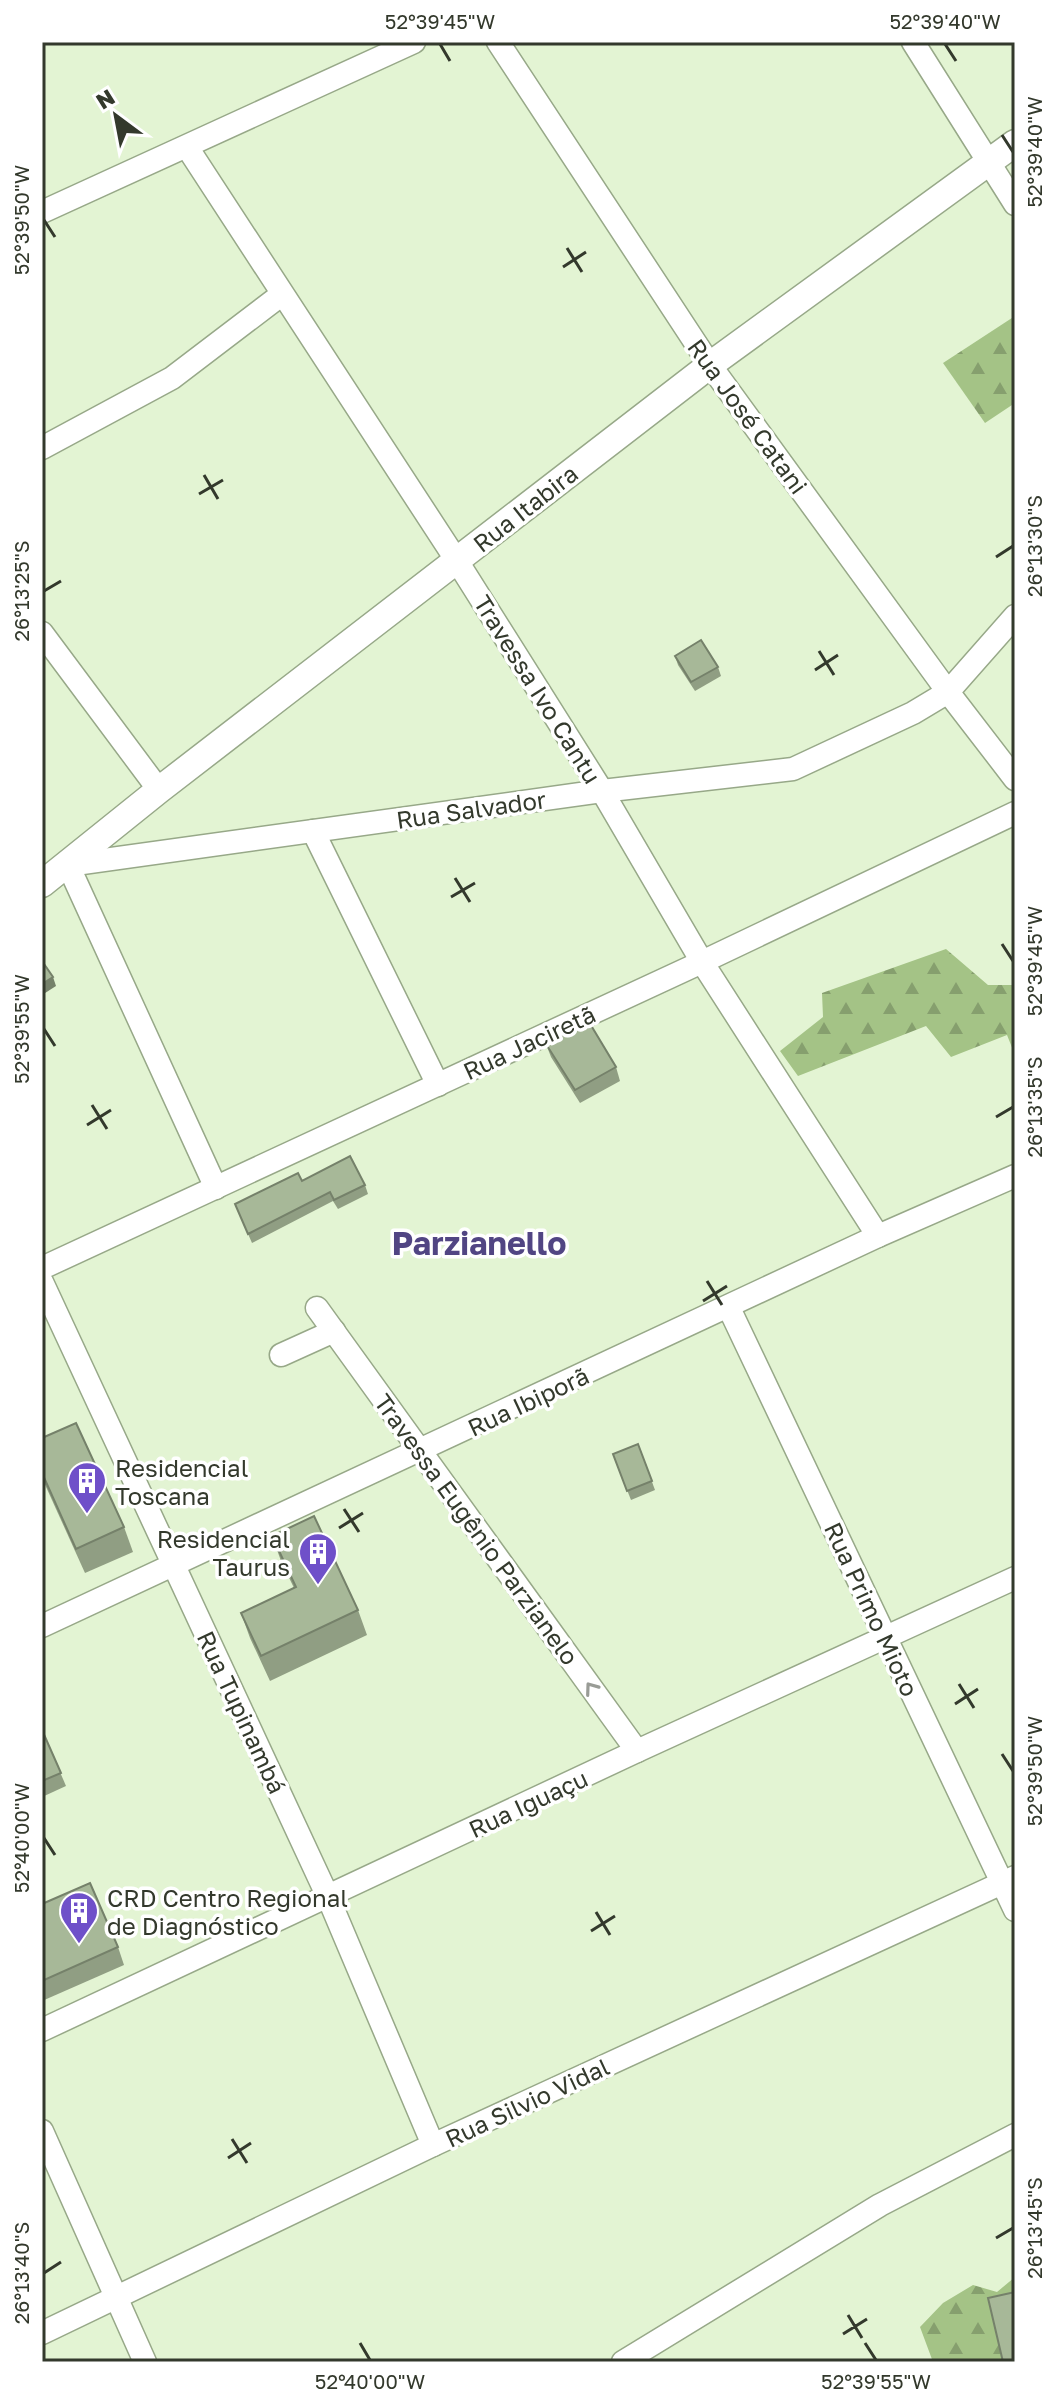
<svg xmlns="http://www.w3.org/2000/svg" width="1057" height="2404" font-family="'Golos Text',sans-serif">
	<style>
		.forest { fill: url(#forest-firs) }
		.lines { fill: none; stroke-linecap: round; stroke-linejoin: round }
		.minor-casing { stroke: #97a888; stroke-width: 25 }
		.tertiary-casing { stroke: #97a888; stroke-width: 29 }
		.minor { stroke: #fff; stroke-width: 22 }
		.tertiary { stroke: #fff; stroke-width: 26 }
		.wall { fill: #909e83 }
		.shaded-wall { fill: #75816a }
		.building { fill: #a7b898; stroke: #75816a; stroke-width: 2 }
		.oneway { stroke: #999c96 }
		.ticks { fill: none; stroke: #33392c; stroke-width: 3 }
		.labels { text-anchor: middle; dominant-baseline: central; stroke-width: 7; stroke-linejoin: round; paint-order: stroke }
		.street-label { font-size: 24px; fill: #33392c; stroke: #fff }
		.poi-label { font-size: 24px; fill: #33392c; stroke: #fff; text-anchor: start }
		.district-label { font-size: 32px; font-weight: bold; fill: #514583; stroke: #fff }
		.neatline { fill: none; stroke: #33392c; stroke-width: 3 }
		.ticks-label { font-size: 20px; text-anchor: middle; fill: #33392c }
	</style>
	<defs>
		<pattern id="forest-firs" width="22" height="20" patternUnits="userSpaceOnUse" patternTransform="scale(2)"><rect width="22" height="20" fill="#a4c386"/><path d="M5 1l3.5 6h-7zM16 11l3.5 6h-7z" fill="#869f6e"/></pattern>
	</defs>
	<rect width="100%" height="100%" fill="#e3f4d3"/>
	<!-- forest -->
	<g class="forest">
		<polygon points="1015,316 1015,403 985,423 943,363"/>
		<polygon points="946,949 988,985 1015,985 1015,1055 1007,1035 951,1057 926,1026 798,1076 780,1051 823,1017 822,993"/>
		<polygon points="1015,2277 1015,2297 1004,2362 933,2362 920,2327 943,2303 973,2285 997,2292"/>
	</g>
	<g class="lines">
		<defs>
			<g id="minor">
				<polyline points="498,42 710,365 948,692 1015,779"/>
				<polyline points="913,42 1015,204"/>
				<polyline points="187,147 457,561 602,791 702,962 878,1236"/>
				<polyline points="42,212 414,42"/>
				<polyline points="42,448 172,378 281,295"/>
				<polyline points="42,633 159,790"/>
				<polyline points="313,831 438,1085"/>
				<polyline points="216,1188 68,865 602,791 793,769 913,713 948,692 1015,616"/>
				<polyline points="42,1268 702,962 1015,813"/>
				<polyline points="42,1282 328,1897 433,2145"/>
				<polyline points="317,1308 637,1751"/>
				<polyline points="729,1308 1015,1910"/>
				<polyline points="281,1355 334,1331"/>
				<polyline points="42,1626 878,1236 1015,1176"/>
				<polyline points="42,2030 637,1751 1015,1578"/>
				<polyline points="42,2131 145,2362"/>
				<polyline points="42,2333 433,2145 1015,1877"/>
				<polyline points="623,2362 880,2205 1015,2135"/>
			</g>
			<polyline id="tertiary" points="42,884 159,790 710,365 1015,143"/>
		</defs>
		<!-- minor casing -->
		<use href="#minor" class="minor-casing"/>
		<!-- tertiary casing -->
		<use href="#tertiary" class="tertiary-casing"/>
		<!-- minor -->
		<use href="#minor" class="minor"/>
		<!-- tertiary -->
		<use href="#tertiary" class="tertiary"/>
	</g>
	<!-- wall -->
	<g class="wall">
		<polygon points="675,656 718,667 721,676 695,691 678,665"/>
		<polygon points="546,1044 616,1067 620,1081 580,1103 551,1057"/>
		<polygon points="302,1181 365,1185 368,1194 338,1209 333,1201 252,1243 235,1204"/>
		<polygon points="42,1438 124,1527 133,1552 85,1573 42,1478"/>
		<polygon points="638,1444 655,1490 631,1500 613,1454"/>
		<polygon points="272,1536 358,1610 367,1635 270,1681 250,1638 241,1613 294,1588 281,1561"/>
		<polygon points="42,1730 66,1786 42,1797"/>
		<polygon points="42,1904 118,1947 124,1965 42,2001"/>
	</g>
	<!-- shaded-wall -->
	<polygon class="shaded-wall" points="53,977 56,986 42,995 42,984"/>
	<!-- building -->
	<g class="building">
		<polygon points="701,640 718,667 691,682 675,656"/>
		<polygon points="42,961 53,977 42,984"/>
		<polygon points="589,1022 616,1067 575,1090 546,1044"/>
		<polygon points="350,1156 365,1185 334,1200 330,1192 248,1234 235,1204 298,1173 302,1181"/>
		<polygon points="76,1423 124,1527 76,1549 42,1473 42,1438"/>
		<polygon points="638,1444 652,1481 627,1491 613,1454"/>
		<polygon points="314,1516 358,1610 261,1656 241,1613 296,1587 272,1536"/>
		<polygon points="42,1730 61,1773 42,1781"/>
		<polygon points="90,1883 118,1947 42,1981 42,1904"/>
		<polygon points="1015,2292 1015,2362 1003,2362 988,2298"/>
	</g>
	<!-- one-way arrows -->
	<defs><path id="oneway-chevron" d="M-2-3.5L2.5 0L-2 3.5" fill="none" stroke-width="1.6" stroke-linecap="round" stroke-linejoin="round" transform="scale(2)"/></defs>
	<use class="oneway" href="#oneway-chevron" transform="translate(591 1688) rotate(-126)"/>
	<!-- ticks -->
	<path class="ticks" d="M440 44 450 61M945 44 956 61M1002 135 1013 152M44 220 55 237M567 248 582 272M563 267 586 252M204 475 218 499M199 494 223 480M996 557 1013 546M44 591 61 581M819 651 834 675M815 670 838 655M455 878 470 902M451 897 475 883M1002 944 1013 961M44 1029 55 1046M92 1105 107 1129M996 1117 1013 1107M87 1125 111 1110M707 1281 722 1305M703 1301 727 1286M344 1509 359 1532M339 1528 363 1513M959 1684 974 1708M955 1704 978 1689M1002 1754 1013 1771M44 1838 55 1855M596 1912 610 1935M591 1931 615 1916M232 2139 247 2163M228 2158 251 2143M996 2238 1013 2228M44 2273 61 2262M848 2315 862 2338M843 2334 867 2319M360 2343 370 2360M865 2343 876 2360"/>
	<!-- icons -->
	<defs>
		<symbol id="building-pin" viewBox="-11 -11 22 30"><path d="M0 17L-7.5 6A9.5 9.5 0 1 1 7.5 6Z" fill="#6f50c9" stroke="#fff"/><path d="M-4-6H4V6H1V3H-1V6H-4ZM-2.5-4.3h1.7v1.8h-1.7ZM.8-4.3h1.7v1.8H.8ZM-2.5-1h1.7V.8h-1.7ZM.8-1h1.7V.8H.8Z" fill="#fff"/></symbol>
	</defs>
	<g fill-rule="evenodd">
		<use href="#building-pin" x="65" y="1459" width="44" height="60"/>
		<use href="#building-pin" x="296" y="1530" width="44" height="60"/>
		<use href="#building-pin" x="57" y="1889" width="44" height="60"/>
	</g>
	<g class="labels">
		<!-- street labels -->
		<g class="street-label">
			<text transform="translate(748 416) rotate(54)">Rua José Catani</text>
			<text transform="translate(525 508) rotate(-38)">Rua Itabira</text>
			<text transform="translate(538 689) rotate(58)">Travessa Ivo Cantu</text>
			<text transform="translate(471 809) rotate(-8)">Rua Salvador</text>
			<text transform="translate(529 1042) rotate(-25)">Rua Jaciretã</text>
			<text transform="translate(528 1401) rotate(-25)">Rua Ibiporã</text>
			<text transform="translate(477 1529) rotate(54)">Travessa Eugênio Parzianelo</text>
			<text transform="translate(872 1609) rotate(65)">Rua Primo Mioto</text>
			<text transform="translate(242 1712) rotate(65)">Rua Tupinambá</text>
			<text transform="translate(528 1803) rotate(-25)">Rua Iguaçu</text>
			<text transform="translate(527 2102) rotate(-25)">Rua Silvio Vidal</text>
		</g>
		<!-- poi labels -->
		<g class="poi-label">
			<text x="115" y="1467">Residencial<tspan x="115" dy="28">Toscana</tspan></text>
			<text x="290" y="1538" text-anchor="end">Residencial<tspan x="290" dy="28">Taurus</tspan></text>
			<text x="107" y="1897">CRD Centro Regional<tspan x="107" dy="28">de Diagnóstico</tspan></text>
		</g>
		<!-- district labels -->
		<g class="district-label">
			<text x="479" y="1243">Parzianello</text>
		</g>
	</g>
	<!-- border -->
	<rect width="1057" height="2404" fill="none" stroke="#ffffff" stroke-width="88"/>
	<!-- north arrow -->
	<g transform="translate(116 116) rotate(328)" stroke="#ffffff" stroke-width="6" paint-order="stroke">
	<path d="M0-6L14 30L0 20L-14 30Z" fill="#33392c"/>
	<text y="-12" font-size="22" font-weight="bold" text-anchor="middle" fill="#33392c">N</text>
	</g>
	<rect x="44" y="44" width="969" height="2316" class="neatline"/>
	<g class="ticks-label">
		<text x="440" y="29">52°39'45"W</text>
		<text x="945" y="29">52°39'40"W</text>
		<text transform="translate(1035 152) rotate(-90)" y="7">52°39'40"W</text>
		<text transform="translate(22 220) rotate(-90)" y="7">52°39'50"W</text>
		<text transform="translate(1035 546) rotate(-90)" y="7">26°13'30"S</text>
		<text transform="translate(22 591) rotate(-90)" y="7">26°13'25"S</text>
		<text transform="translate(1035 961) rotate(-90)" y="7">52°39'45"W</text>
		<text transform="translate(22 1029) rotate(-90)" y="7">52°39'55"W</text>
		<text transform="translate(1035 1107) rotate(-90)" y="7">26°13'35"S</text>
		<text transform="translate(1035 1771) rotate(-90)" y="7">52°39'50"W</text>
		<text transform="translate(22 1838) rotate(-90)" y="7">52°40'00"W</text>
		<text transform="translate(1035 2228) rotate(-90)" y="7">26°13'45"S</text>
		<text transform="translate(22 2273) rotate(-90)" y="7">26°13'40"S</text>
		<text x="370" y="2389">52°40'00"W</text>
		<text x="876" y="2389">52°39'55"W</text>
	</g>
</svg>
